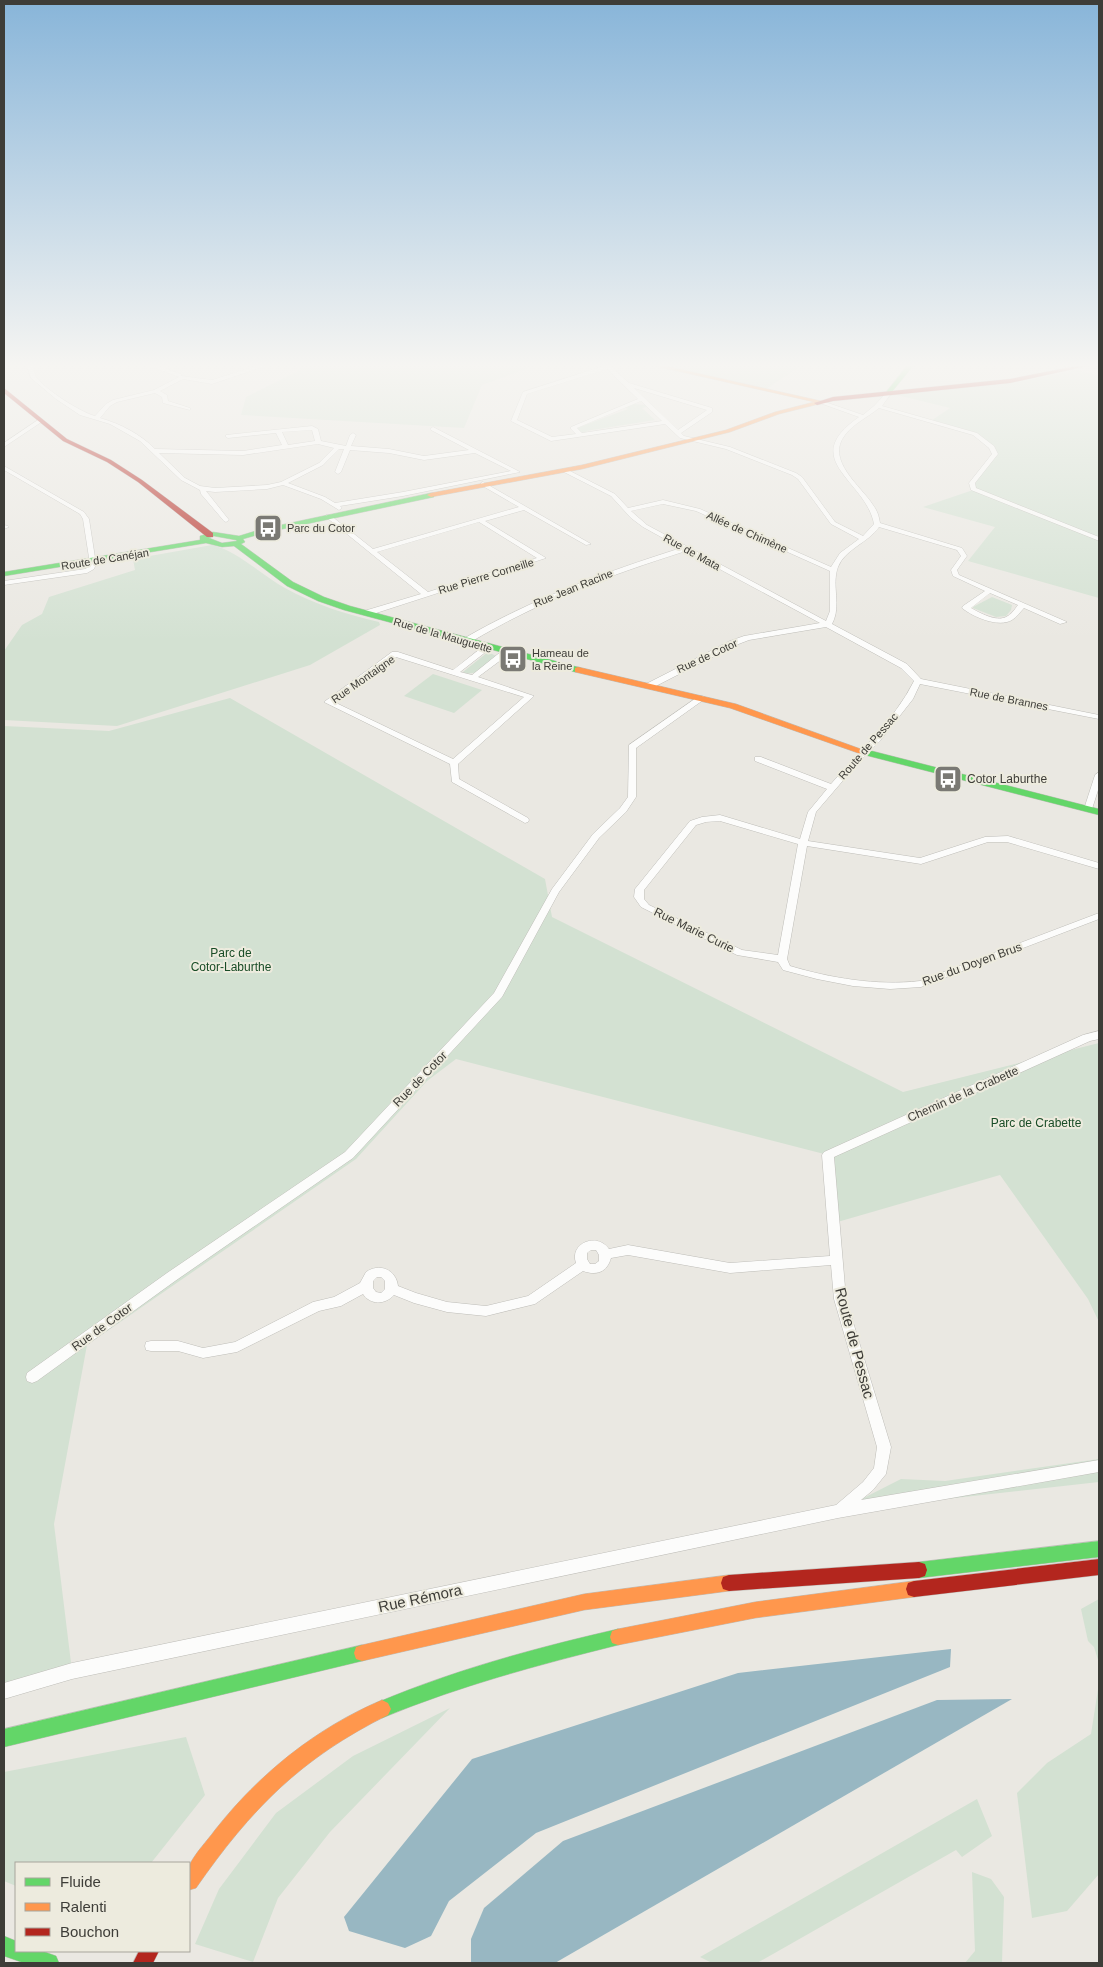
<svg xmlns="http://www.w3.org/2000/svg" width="1103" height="1967" font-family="Arial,sans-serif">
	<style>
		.green { fill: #d3e1d2 }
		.water { fill: #98b7c2 }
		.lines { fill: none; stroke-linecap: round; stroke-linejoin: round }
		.street-casing { stroke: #bebdb8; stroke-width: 1 }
		.fast-casing { stroke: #bebdb8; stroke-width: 1 }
		.slow-casing { stroke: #bebdb8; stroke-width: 1 }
		.jam-casing { stroke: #bebdb8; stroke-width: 1 }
		.street { fill: #fcfcfb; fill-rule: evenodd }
		.fast { fill: #63d668; fill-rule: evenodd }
		.slow { fill: #ff974d; fill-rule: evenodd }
		.jam { fill: #b3261e; fill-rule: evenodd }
		.labels { text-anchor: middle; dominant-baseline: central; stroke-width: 4; stroke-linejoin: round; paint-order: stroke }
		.far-poi-label { font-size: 11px; fill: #3e3d38; stroke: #edebde; text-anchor: start }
		.far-street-label { font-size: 11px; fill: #3e3d38; stroke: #edebde }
		.poi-label { font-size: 12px; fill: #3e3d38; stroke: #edebde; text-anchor: start }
		.street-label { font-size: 12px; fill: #3e3d38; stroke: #edebde }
		.park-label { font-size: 12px; fill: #184c26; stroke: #edebde }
		.near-street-label { font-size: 15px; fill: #3e3d38; stroke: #edebde }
	</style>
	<rect width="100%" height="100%" fill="#eae8e2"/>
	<!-- green -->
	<g class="green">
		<polygon points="308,366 534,366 482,385 464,428 241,415 246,397"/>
		<polygon points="658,366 801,366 766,389"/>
		<polygon points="1078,370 1099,376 1099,598 968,561 995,527 923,507 973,490 971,486 995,451 975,434 931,421 950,408 897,395 1013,383"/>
		<polygon points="634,404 645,405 646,407 642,408 655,420 586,431 588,433 582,433 577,428 628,409 625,407"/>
		<path d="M212 545C236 550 263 576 285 588 315 605 346 614 379 622L380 625 310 665 117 726 4 720V651L22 625 42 614 49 597 135 570 133 559Z"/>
		<polygon points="992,597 1012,605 1011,610 1006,616 996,617 973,608 973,607"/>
		<path d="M488 652 496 656C486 664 476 678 463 672Z"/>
		<polygon points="433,674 482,690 454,713 404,696"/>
		<polygon points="230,698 545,879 552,917 903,1092 1099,1043 1099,1322 1088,1299 1000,1175 834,1223 828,1155 456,1059 427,1081 356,1159 87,1345 54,1524 72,1671 4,1684 4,726 109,731"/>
		<polygon points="1099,1459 1099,1482 838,1511 901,1479 945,1481"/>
		<polygon points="1099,1599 1099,1663 1094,1647 1088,1641 1081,1609"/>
		<polygon points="1099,1683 1099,1874 1067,1911 1032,1918 1017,1793 1047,1763 1091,1734"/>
		<polygon points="450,1708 330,1832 278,1898 253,1962 195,1944 219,1889 276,1813 353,1756"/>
		<polygon points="186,1737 205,1795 151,1863 16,1863 16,1886 4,1881 4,1772"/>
		<polygon points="977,1799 992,1836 962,1857 956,1850 757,1963 712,1963 700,1957"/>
		<polygon points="972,1872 991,1879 1004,1897 1002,1963 965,1963 975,1951"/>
	</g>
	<!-- water -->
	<g class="water">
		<polygon points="951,1649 950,1667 536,1833 449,1901 431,1936 405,1948 349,1931 344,1917 472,1759 738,1673"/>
		<polygon points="1012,1699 555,1963 471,1963 471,1939 484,1908 563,1841 937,1700"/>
	</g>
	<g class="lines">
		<defs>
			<g id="street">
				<path d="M27 366H33C34 369 34 374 36 377 46 390 80 412 95 416L106 404 113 400 154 390 179 377 150 366H158L181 374V376L212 380 257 366H265L212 384 183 379 160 391 167 395 168 401 190 408V410L163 403 162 397 155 393 117 402 110 406 100 418C121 424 140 434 155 449L243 451 282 445 276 433 228 438 226 437V435L312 426 318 429 321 441 346 446 350 435 353 433 356 435 351 446 389 449 424 456 469 450 431 430 430 429 433 427 520 472 403 496 340 506 342 508 339 510 321 499 283 485 267 489 215 492 206 491 229 520 226 522 224 521 201 494 200 490 181 480 140 441 110 424 80 415 56 399 31 378ZM312 430 315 441 288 445 282 432ZM318 444 334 448 319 463 281 482 267 485 215 488 200 486 185 478 159 453 243 455ZM339 449H344L335 472 338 474 341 472 350 450 389 453 424 460 475 453 511 471 403 492 335 503 325 497 288 483 323 465Z"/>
				<path d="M604 366H610L629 383 712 408V412L681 433 684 436 730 447 796 473 802 477 835 522 863 536 874 524C866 480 797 460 859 417L817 402 822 401 863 415 874 406 889 390 892 392 882 406 977 433 994 446 998 454 975 483 976 488 1099 537V541L1097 540 971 490 969 483 992 454 989 448 973 435 879 408C868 417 853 424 845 435 825 460 861 486 873 505 877 510 879 516 880 523L962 548 967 556 957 570 959 575 1067 622 1060 624 1024 608C1020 612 1017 617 1012 620 999 628 973 617 962 608L963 606 985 591 953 576 951 570 961 556 957 550 879 527C868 543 845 549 838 567 831 586 842 605 832 624L907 664 921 679 1099 715V719L920 684 913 699 880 741 858 763 816 812 808 841 920 858 985 837 1008 836 1099 863V869L1007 842H988L921 864 807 846 787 959 790 966C831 978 876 986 920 981L1099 913V919L921 987 890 989 853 986 817 979 783 970 778 962 737 955 641 907 634 897 635 889 690 821 702 817 720 815 800 839 808 812 827 789 755 761V757H761L831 784C859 751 894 721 914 681L901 668 826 627 749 640 736 645 652 688H646V684L730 641 744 636 820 623 686 551C610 575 537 602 469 643H463V639C532 599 605 572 681 548L643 527 631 518 611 496 562 471V469H566L615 494 628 508 663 500 700 509 831 567 840 553 859 539 831 524 798 479 792 475 726 449 680 438 665 424 551 441 511 421 523 392ZM607 369 638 399 571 427V429L576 434 552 437 517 420 527 394ZM634 388 707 410 678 430ZM641 401 662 421 582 433 577 428ZM663 504 696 511 830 571V611L826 621 647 525 631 511ZM990 593 1018 605C1015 609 1011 615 1006 617 996 622 980 613 971 608ZM720 821 798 844 778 955 742 950 649 905 644 899V890L696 825 706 822Z"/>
				<polygon points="38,420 43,421 4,447 4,443"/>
				<polygon points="4,466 84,512 89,519 96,564 94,569 87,573 4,585 4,581 85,569 89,567 90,564 83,519 80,514 4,470"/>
				<path d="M483 482 591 544 586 545 524 510 485 521 546 558 370 615H364V611L421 594 326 517V515H330L373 549 519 507 481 485V483ZM479 522 537 558 428 592 377 552Z"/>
				<polygon points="4,525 8,526 9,527 4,529"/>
				<path d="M485 645H491L492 647 460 672 472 675 503 650H509V654L478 677 534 696 458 764 459 779 528 818 529 820 528 822 525 823 452 782 450 764 324 702 392 652H398L453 670ZM396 657 524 697 453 759 334 702Z"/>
				<polygon points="699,696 702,696 706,698 636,748 636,797 626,812 599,838 559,892 502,997 353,1158 175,1281 37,1381 32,1383 27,1381 26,1377 27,1373 167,1273 345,1152 494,993 552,889 593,834 620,808 628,797 629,745"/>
				<polygon points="1099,772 1099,787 1092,809 1091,811 1085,811 1084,809 1095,775"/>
				<path d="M1099 1031V1039L1090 1041 834 1157 846 1299 891 1447 886 1474 873 1490 861 1500 1099 1460V1472L838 1518 72 1679 4 1699V1683L72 1663 836 1505 863 1482 874 1468 877 1447 834 1299 831 1265 730 1273 628 1255 611 1258C607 1272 597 1276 583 1271L535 1304 486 1316 447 1312 414 1303 394 1295C385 1305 370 1305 363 1294L341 1306 319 1311 237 1352 203 1358 178 1351H151L146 1350 145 1346 146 1342 151 1341H178L203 1348 235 1342 313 1302 334 1297 360 1283 366 1272C379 1263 396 1269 398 1286L416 1293 447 1302 486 1306 528 1296 576 1263C569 1243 597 1232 609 1249L628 1245 730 1263 830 1256 822 1155 824 1152 1083 1035ZM591 1250H596L599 1255V1261L595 1264H590L587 1259V1253ZM377 1277H381L385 1281V1289L381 1293 376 1292 373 1288V1281Z"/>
			</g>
			<g id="fast">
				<polygon points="907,366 913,366 891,393 887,393 887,391"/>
				<path d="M431 493H434V497L264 533 243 539 245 542 241 544 293 582 324 597 350 606 581 668V672H575L344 610 318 601 287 586 234 546 222 547 206 543 4 576V572L200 540V536L213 532 239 536 262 529ZM214 536 236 540 237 541 222 543 209 538Z"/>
				<polygon points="864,749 1099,809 1099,815 861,754 859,752"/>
				<polygon points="1099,1541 1099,1557 919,1578 913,1576 911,1570 913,1564 919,1562"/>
				<path d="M618 1629 624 1631 626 1637 624 1643 618 1645C538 1665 459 1686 382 1718L376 1715 373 1709 376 1703C454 1670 535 1648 618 1629Z"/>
				<polygon points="362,1645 368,1647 370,1653 368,1659 362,1661 4,1747 4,1729"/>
				<polygon points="4,1936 16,1941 16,1951 42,1951 56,1956 59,1963 24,1963 4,1956"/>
			</g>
			<g id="slow">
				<polygon points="655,366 666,366 821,401 819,404 779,414 730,432 582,469 431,497 427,495 431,493 582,465 726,430 775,412 814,402"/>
				<polygon points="578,667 736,704 869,752 864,755 861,754 730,708 575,672 575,668"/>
				<polygon points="729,1575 735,1577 737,1583 735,1589 729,1591 584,1610 362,1661 356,1659 354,1653 356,1647 362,1645 584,1594"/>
				<polygon points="914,1581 920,1583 922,1589 920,1595 914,1597 755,1618 618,1645 612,1643 610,1637 612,1631 618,1629 755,1602"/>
				<path d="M382 1700 388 1703 391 1709 388 1715C301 1758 251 1809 196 1888L189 1890C189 1883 187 1870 190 1864 196 1852 207 1841 215 1830 259 1774 316 1728 382 1700Z"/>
			</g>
			<g id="jam">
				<polygon points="1076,366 1087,366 1010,383 833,401 817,405 814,403 833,397 1010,379"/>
				<polygon points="4,388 67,439 111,460 142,480 213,533 213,537 207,537 138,482 107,462 63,441 4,393"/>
				<polygon points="1099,1559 1099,1575 914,1597 908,1595 906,1589 908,1583 914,1581"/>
				<polygon points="919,1562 925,1564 927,1570 925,1576 919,1578 729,1591 723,1589 721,1583 723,1577 729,1575"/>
				<polygon points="139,1951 159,1951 153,1963 133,1963"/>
			</g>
		</defs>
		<!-- street casing -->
		<use href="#street" class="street-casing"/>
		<!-- fast casing -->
		<use href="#fast" class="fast-casing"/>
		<!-- slow casing -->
		<use href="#slow" class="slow-casing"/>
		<!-- jam casing -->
		<use href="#jam" class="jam-casing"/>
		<!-- street -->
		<use href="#street" class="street"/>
		<!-- fast -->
		<use href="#fast" class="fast"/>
		<!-- slow -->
		<use href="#slow" class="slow"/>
		<!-- jam -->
		<use href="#jam" class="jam"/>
	</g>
	<!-- sky -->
	<linearGradient id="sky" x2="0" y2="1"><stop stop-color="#88b5d9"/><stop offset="0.57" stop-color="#f6f5f2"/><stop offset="1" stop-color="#f6f5f2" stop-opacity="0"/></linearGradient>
	<rect width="1103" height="641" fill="url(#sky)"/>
	<!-- icons -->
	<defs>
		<symbol id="bus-square" viewBox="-11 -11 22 22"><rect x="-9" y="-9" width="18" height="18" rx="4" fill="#7a7974" stroke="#edebde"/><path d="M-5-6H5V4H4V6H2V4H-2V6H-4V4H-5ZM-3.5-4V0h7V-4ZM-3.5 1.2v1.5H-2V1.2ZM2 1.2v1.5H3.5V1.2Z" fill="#fff"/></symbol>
	</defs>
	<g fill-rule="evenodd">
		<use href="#bus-square" x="252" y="512" width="32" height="32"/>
		<use href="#bus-square" x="497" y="643" width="32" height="32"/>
		<use href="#bus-square" x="932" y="763" width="32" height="32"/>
	</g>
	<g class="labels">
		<!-- far-poi labels -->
		<g class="far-poi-label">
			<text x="287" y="528">Parc du Cotor</text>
			<text x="532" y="653">Hameau de<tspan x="532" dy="13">la Reine</tspan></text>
		</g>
		<!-- far-street labels -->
		<g class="far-street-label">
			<text transform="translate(747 532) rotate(24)">Allée de Chimène</text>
			<text transform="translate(692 552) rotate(29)">Rue de Mata</text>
			<text transform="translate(105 559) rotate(-9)">Route de Canéjan</text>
			<text transform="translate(486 576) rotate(-17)">Rue Pierre Corneille</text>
			<text transform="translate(573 588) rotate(-22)">Rue Jean Racine</text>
			<text transform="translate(443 635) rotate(16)">Rue de la Mauguette</text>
			<text transform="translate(707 656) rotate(-25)">Rue de Cotor</text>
			<text transform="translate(363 679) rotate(-35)">Rue Montaigne</text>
			<text transform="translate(1009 699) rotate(11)">Rue de Brannes</text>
			<text transform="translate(868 746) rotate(-49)">Route de Pessac</text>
		</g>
		<!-- poi labels -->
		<g class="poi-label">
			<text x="967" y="779">Cotor Laburthe</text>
		</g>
		<!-- street labels -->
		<g class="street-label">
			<text transform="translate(694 930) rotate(26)">Rue Marie Curie</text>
			<text transform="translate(972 964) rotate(-20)">Rue du Doyen Brus</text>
			<text transform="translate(420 1079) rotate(-46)">Rue de Cotor</text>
			<text transform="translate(963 1094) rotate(-24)">Chemin de la Crabette</text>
			<text transform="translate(102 1327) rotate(-36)">Rue de Cotor</text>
		</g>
		<!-- park labels -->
		<g class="park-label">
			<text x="231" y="953">Parc de<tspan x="231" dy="14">Cotor-Laburthe</tspan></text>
			<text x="1036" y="1123">Parc de Crabette</text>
		</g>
		<!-- near-street labels -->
		<g class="near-street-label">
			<text transform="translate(855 1343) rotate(75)">Route de Pessac</text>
			<text transform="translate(420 1598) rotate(-12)">Rue Rémora</text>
		</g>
	</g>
	<!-- border -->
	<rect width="1103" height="1967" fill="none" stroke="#3e3d38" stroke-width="10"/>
	<!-- legend -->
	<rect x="15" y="1862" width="175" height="90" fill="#edebde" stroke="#a7a59c"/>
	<rect x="25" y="1878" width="25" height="8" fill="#63d668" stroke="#a7a59c"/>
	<text x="60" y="1887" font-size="15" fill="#3e3d38">Fluide</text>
	<rect x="25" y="1903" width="25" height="8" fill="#ff974d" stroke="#a7a59c"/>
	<text x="60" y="1912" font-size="15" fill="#3e3d38">Ralenti</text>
	<rect x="25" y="1928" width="25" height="8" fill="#b3261e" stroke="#a7a59c"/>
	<text x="60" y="1937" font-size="15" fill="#3e3d38">Bouchon</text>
</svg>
